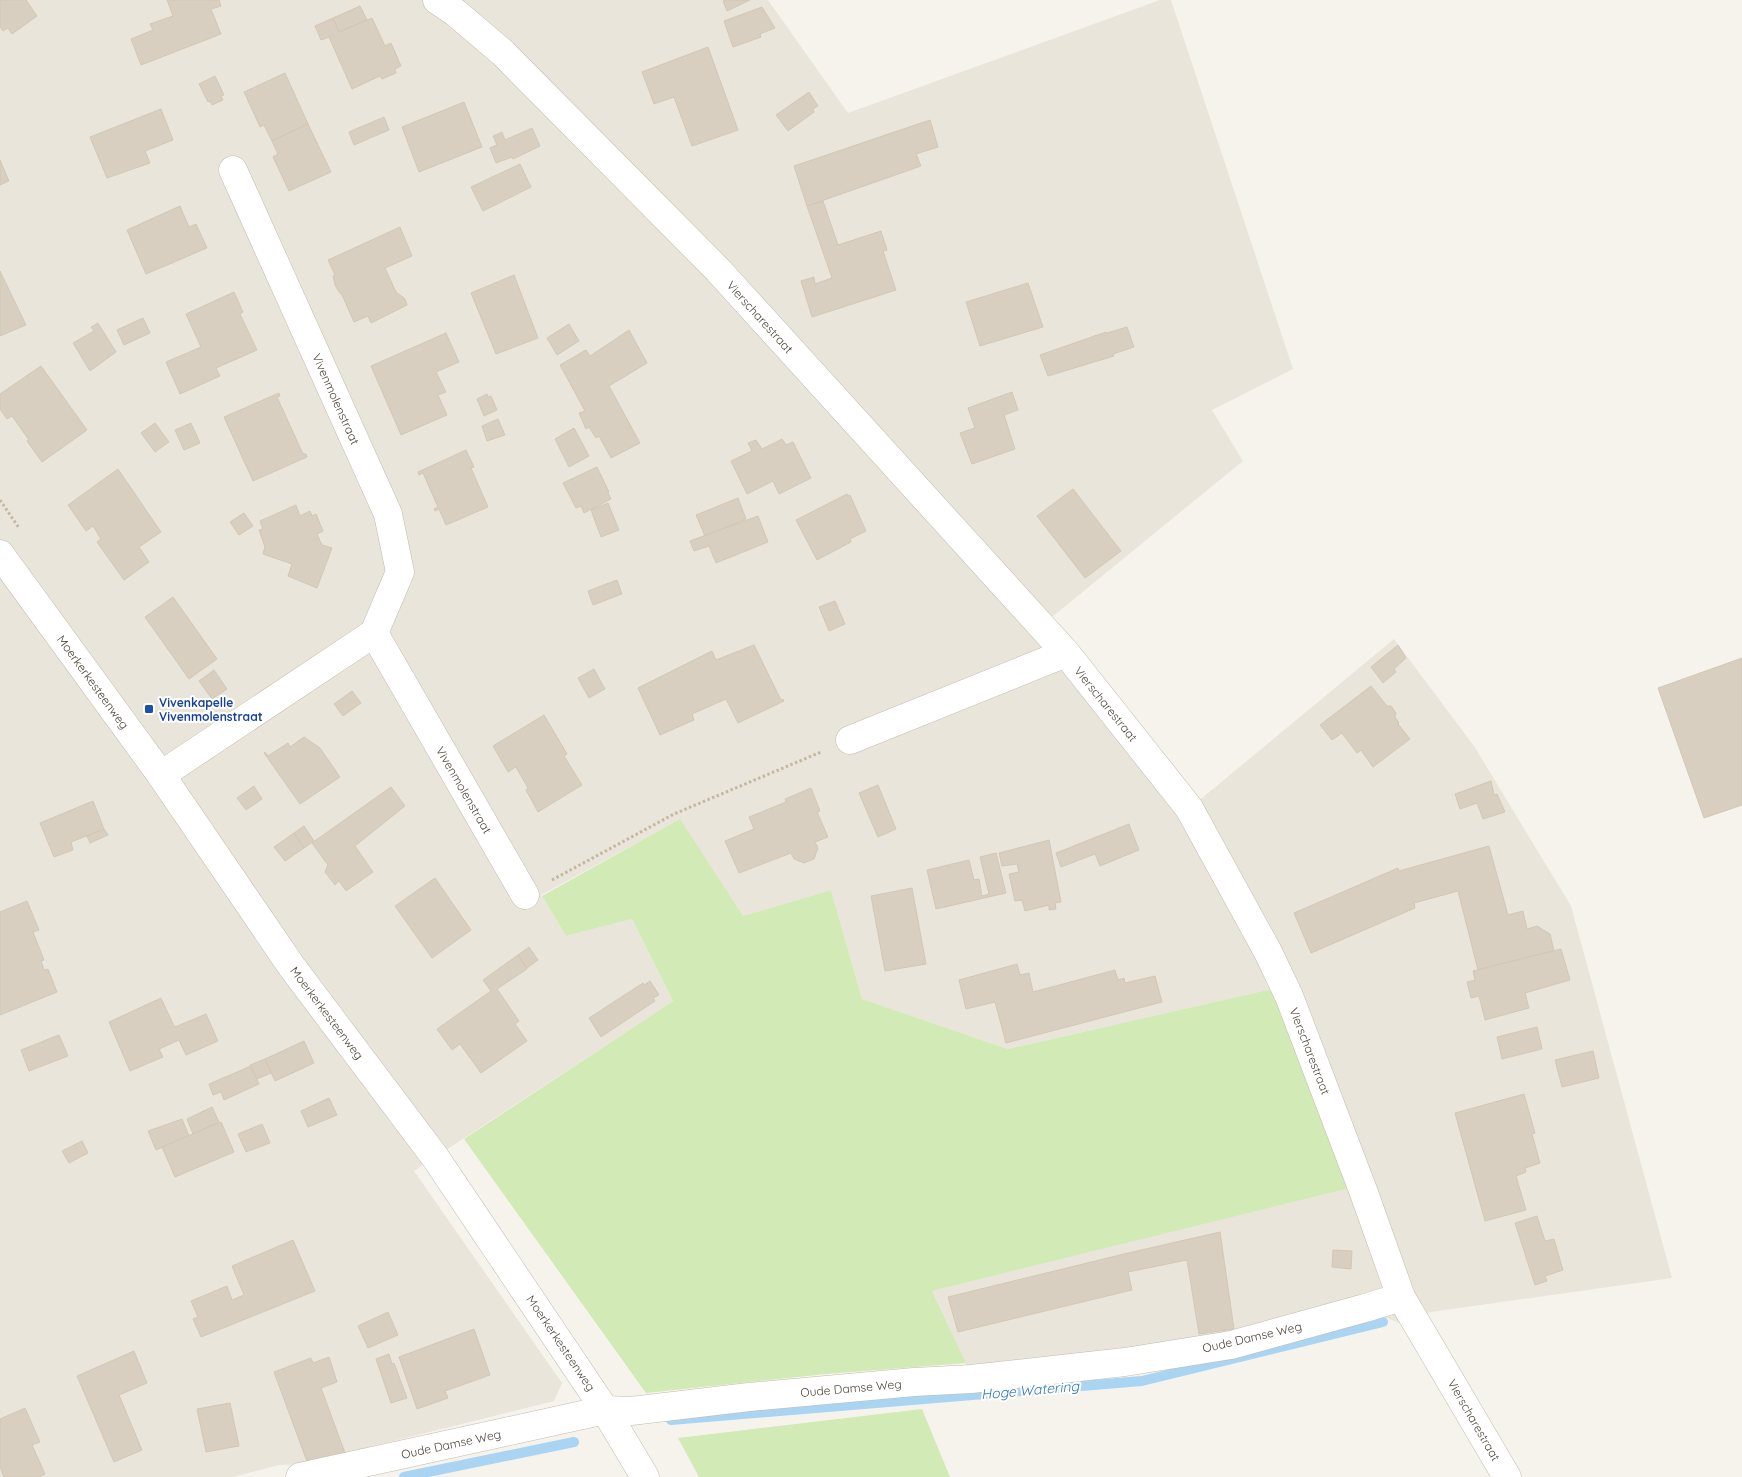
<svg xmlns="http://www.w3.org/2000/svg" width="1742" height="1477" font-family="Quicksand,sans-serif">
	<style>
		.residential { fill: #eae5da }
		.green { fill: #d2eab5 }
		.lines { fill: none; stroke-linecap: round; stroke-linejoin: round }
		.stream { stroke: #a9d4f2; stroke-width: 10 }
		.building { fill: #d8cfc1; stroke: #d3c7b4 }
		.minor-casing { stroke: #c2bbae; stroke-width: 29 }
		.path { stroke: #c4b79f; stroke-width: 3; stroke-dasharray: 2.5 2.5; stroke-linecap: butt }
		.minor { stroke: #fff; stroke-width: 28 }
		.transit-dot { fill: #1a4fb4; stroke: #fff; stroke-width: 2 }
		.labels { text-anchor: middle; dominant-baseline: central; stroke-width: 4; stroke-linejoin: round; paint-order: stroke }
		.street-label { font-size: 12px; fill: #4b4439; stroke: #fff }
		.transit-label { font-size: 12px; font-weight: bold; fill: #164399; stroke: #fff; text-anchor: start }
		.water-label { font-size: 14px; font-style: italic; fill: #2e7ab2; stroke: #fff }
	</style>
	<rect width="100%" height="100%" fill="#f6f3ec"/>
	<!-- residential -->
	<polygon class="residential" points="0,0 768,0 848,113 1160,0 1171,0 1293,369 1212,410 1243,461 1041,626 1190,808 1394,639 1474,746 1571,906 1672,1278 1424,1313 1399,1323 1383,1316 977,1387 932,1291 1349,1188 1272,989 1008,1049 862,999 831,890 743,916 679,820 541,895 566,936 632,919 673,1001 414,1171 562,1383 554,1401 345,1453 308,1464 279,1465 233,1477 0,1477"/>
	<!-- green -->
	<g class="green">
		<polygon points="680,819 743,916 831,890 862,999 1008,1049 1272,989 1350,1188 932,1291 966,1363 826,1374 646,1393 464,1139 673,1001 632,919 566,936 542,896"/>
		<polygon points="922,1409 950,1477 699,1477 678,1438"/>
	</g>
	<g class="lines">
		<!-- stream -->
		<g class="stream">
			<polyline points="671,1420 1142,1381 1383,1322"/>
			<polyline points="404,1477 574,1442"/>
		</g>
	</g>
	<!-- building -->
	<g class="building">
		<polygon points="0,0 26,0 37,16 12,34 8,28 3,31 0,27"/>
		<polygon points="167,0 219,0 221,6 211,9 221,34 141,65 131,39 153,30 150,24 173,16"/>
		<polygon points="725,0 750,0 727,11 723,1"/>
		<polygon points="360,6 367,20 339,32 333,18"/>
		<polygon points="762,7 775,28 760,34 761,37 733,47 724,21"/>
		<polygon points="333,18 339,32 372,18 385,46 391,43 401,66 395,69 396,73 382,79 380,76 352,89 329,37 321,40 315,26"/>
		<polygon points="708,47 738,130 692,146 674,97 654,104 642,72"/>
		<polygon points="285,73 308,124 272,141 264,125 260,127 244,92"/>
		<polygon points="215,76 224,95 221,96 223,100 212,105 210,101 208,102 199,84"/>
		<polygon points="809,92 818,106 813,109 814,112 788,131 776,115"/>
		<polygon points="464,102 482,147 419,172 402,127"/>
		<polygon points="161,109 173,140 145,151 150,163 107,178 90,137"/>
		<polygon points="384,117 389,130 354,145 349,132"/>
		<polygon points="930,120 938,147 916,154 921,166 807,206 794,166"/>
		<polygon points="308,124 331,172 289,191 273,157 278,154 272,141"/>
		<polygon points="532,128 540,146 513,159 512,157 496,163 490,148 497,145 493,136 502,132 505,140"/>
		<polygon points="0,160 9,181 0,185"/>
		<polygon points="520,164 531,187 483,211 471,187"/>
		<polygon points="823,201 838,245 881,231 887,250 883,251 896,290 812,317 801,281 814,277 815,284 832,278 807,206"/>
		<polygon points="180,206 189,227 196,224 207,248 146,274 127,230"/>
		<polygon points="400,227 412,256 385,268 396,292 405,299 407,305 371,323 368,316 354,322 342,295 339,292 335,285 333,276 335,275 328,260"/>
		<polygon points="0,271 26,325 0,336"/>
		<polygon points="514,275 538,338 496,354 471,293"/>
		<polygon points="1028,283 1043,327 980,346 966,302"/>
		<polygon points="234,292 243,312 240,314 257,350 216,368 220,376 180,394 166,362 201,347 186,314"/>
		<polygon points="143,318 150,333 124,345 117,330"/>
		<polygon points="98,323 116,352 90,371 73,343 94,331 91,327"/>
		<polygon points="569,324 579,341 557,355 547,338"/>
		<polygon points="1127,327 1134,347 1113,354 1114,356 1048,376 1040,355 1106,332 1107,333"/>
		<polygon points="629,330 647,363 609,386 640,443 611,458 599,436 596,438 589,427 586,429 579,413 585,411 560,365 586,350 590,356"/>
		<polygon points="446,333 459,362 436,372 446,392 438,395 447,415 401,435 371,366"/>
		<polygon points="41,366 87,430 42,462 27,441 29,440 12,416 7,419 0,409 0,394"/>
		<polygon points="1012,392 1018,410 1004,415 1015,449 972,464 960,433 975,428 968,408"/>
		<polygon points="279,393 280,396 277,397 303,454 306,454 307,457 253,481 224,417"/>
		<polygon points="487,394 488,397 491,396 497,410 484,416 477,399"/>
		<polygon points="498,419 505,435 487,441 482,426"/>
		<polygon points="155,423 169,442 155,452 141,433"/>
		<polygon points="191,423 200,443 184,450 175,430"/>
		<polygon points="574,428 589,456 569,467 555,439"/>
		<polygon points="782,439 786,445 793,442 811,478 779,494 773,481 747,494 731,461 752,451 748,443 756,440 762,449"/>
		<polygon points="466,450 474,467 471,468 488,507 446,525 439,509 435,511 434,509 438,507 423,473 419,475 418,472"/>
		<polygon points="597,467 609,492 608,493 611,499 584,513 581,506 576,508 563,483"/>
		<polygon points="118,469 161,532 139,547 149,562 124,580 97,542 101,539 93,526 86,531 68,505"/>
		<polygon points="1073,489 1121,551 1085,578 1037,516"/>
		<polygon points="847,494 848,496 850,495 866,531 850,539 851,542 817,560 796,520"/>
		<polygon points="738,498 746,519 705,536 696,515"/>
		<polygon points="608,503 619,530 601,537 591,510"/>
		<polygon points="296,505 300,516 310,511 312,516 316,514 323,531 317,534 322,545 332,548 317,588 288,576 292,564 263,554 265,547 259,530 263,529 260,521"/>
		<polygon points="244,513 253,526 239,535 230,522"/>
		<polygon points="758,516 768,542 716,563 709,546 694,551 690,541"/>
		<polygon points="617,580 622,594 593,605 588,591"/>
		<polygon points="173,597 217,659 189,679 145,617"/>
		<polygon points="835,601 845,624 829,631 819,607"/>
		<polygon points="754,645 781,700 783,699 784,701 738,723 726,699 692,714 694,720 660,735 638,688 712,651 716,660"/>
		<polygon points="1398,645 1406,658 1394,669 1396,672 1383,683 1371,667"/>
		<polygon points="1742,658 1742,805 1704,818 1658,688"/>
		<polygon points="594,669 605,689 589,698 578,678"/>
		<polygon points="214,670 227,689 212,699 199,681"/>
		<polygon points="1371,686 1387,706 1391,706 1396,713 1395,717 1399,723 1398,724 1410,739 1373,767 1361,750 1357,753 1342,733 1332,740 1320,725"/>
		<polygon points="352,691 361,703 343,716 334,704"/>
		<polygon points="544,715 567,754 564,756 582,785 538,812 526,790 528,788 516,767 508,772 493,746"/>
		<polygon points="304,737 320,748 340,777 300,804 264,753 265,752 268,756 288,743 290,747"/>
		<polygon points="1491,781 1494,795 1497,794 1505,812 1483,819 1477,803 1460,809 1455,794"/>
		<polygon points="878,785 896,829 878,837 859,793"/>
		<polygon points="254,786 262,799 246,810 237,798"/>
		<polygon points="391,787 405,806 355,846 373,872 346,891 339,881 335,885 325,872 328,865 312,843"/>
		<polygon points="811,788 820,811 817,812 828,837 815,842 818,848 814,859 804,863 794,859 791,853 739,873 725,841 754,829 749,817 786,802 785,799"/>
		<polygon points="93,801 104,829 71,842 73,850 54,857 40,823"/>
		<polygon points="1129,824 1139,850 1100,866 1095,854 1061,867 1056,853"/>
		<polygon points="304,826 314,841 304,848 294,833"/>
		<polygon points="104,829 108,835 90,843 87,836"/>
		<polygon points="294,833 304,848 285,861 274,847"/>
		<polygon points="1049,840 1061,902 1055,903 1056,909 1049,910 1049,905 1025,911 1022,900 1015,901 1009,874 1019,872 1017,864 1002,866 999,853"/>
		<polygon points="1489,846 1508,915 1523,911 1527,929 1537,926 1550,934 1554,951 1478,970 1458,891 1414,903 1415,908 1311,953 1294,913 1398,868 1399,871"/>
		<polygon points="996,853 1006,893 936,909 927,870 969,860 974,880 979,879 982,896 989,894 980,857"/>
		<polygon points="435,878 471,930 432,958 395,906"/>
		<polygon points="912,888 926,964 885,971 871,896"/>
		<polygon points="27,901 39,930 33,932 44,960 41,961 44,970 48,969 57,992 0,1015 0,912"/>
		<polygon points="529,947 538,960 527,968 518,955"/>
		<polygon points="1561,949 1570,980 1525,993 1529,1008 1485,1020 1479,996 1471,998 1467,982 1475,980 1473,971"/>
		<polygon points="518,955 527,969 497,989 519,1021 515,1024 527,1041 481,1073 460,1044 452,1050 437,1029 491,991 483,980"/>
		<polygon points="1017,964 1020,975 1029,973 1033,992 1115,970 1118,980 1124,978 1125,983 1155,976 1162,1002 1006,1043 995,1002 966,1009 959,980"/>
		<polygon points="650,981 659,995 653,998 655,1001 601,1037 589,1018 643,983 644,985"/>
		<polygon points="161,998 174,1026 175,1027 206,1014 218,1041 186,1055 179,1040 159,1049 163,1057 130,1071 109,1022"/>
		<polygon points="1537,1027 1542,1049 1502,1059 1497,1037"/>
		<polygon points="59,1035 68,1056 29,1071 21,1050"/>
		<polygon points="304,1041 314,1063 275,1081 265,1059"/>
		<polygon points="1593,1051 1599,1078 1562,1087 1555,1060"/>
		<polygon points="265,1059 271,1073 257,1079 250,1065"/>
		<polygon points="251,1066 259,1084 224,1100 221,1092 213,1095 209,1084"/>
		<polygon points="1524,1094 1535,1133 1532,1134 1540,1163 1525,1168 1526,1172 1516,1176 1526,1210 1485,1221 1455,1113"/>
		<polygon points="329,1098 337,1115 308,1127 301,1111"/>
		<polygon points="212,1107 219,1122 193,1134 187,1119"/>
		<polygon points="182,1119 189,1136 156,1150 148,1131"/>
		<polygon points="221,1122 234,1152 175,1177 162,1147"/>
		<polygon points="262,1124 270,1143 246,1152 238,1134"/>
		<polygon points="82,1141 88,1153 69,1163 62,1151"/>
		<polygon points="1537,1216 1545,1241 1554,1239 1563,1270 1545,1276 1547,1281 1535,1285 1515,1223"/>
		<polygon points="1220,1232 1234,1329 1199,1334 1187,1260 1128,1272 1132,1290 958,1332 948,1297 1124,1254"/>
		<polygon points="293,1240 315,1291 201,1337 193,1319 198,1317 191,1301 227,1286 232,1300 244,1295 232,1266"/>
		<polygon points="1333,1250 1352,1251 1351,1269 1332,1267"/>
		<polygon points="388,1312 398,1335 368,1348 358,1326"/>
		<polygon points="474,1329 490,1375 445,1391 448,1398 417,1409 399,1357"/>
		<polygon points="134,1351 147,1383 119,1395 142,1450 114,1462 77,1376"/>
		<polygon points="389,1354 392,1364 394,1363 407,1398 391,1403 376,1359"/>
		<polygon points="329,1357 337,1382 321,1388 345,1453 308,1464 274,1372 311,1358 313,1363"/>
		<polygon points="230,1403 239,1446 206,1452 197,1409"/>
		<polygon points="25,1408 40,1442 32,1445 45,1474 39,1477 4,1477 0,1467 0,1419"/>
	</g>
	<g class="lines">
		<defs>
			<g id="minor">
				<polyline points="437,0 456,13 503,53 718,270 1066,653 1189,808 1268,952 1289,996 1364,1193 1401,1297 1507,1477"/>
				<polyline points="0,554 161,775 292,967 435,1157 605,1410 645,1477"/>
				<polyline points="374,633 525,895"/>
				<polyline points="850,740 1066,653"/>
				<polyline points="161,775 374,633 400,572 388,514 233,170"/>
				<polyline points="300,1477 605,1410 631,1411 749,1397 914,1382 971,1379 1125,1362 1231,1345 1365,1308 1401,1297"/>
			</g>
		</defs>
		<!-- minor casing -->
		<use href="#minor" class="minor-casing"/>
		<!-- path -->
		<g class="path">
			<polyline points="0,500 19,528"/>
			<polyline points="552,880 674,814 821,752"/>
		</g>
		<!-- minor -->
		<use href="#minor" class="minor"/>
	</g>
	<!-- markers -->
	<rect class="transit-dot" x="144" y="704" width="10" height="10" rx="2.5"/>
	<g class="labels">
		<!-- street labels -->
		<g class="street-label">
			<text transform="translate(760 317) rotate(48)">Vierscharestraat</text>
			<text transform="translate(336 399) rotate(66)">Vivenmolenstraat</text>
			<text transform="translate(93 682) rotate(54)">Moerkerkesteenweg</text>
			<text transform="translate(1106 704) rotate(51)">Vierscharestraat</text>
			<text transform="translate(464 790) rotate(60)">Vivenmolenstraat</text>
			<text transform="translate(327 1013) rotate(53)">Moerkerkesteenweg</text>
			<text transform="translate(1310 1051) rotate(69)">Vierscharestraat</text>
			<text transform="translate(1252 1337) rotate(-13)">Oude Damse Weg</text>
			<text transform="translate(561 1343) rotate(56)">Moerkerkesteenweg</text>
			<text transform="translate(851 1388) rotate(-5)">Oude Damse Weg</text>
			<text transform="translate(1474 1420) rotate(60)">Vierscharestraat</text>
			<text transform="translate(451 1444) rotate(-12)">Oude Damse Weg</text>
		</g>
		<!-- transit labels -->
		<g class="transit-label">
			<text x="159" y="702">Vivenkapelle<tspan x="159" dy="14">Vivenmolenstraat</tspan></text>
		</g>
		<!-- water labels -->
		<g class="water-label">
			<text transform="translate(1030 1390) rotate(-5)">Hoge Watering</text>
		</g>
	</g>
</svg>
